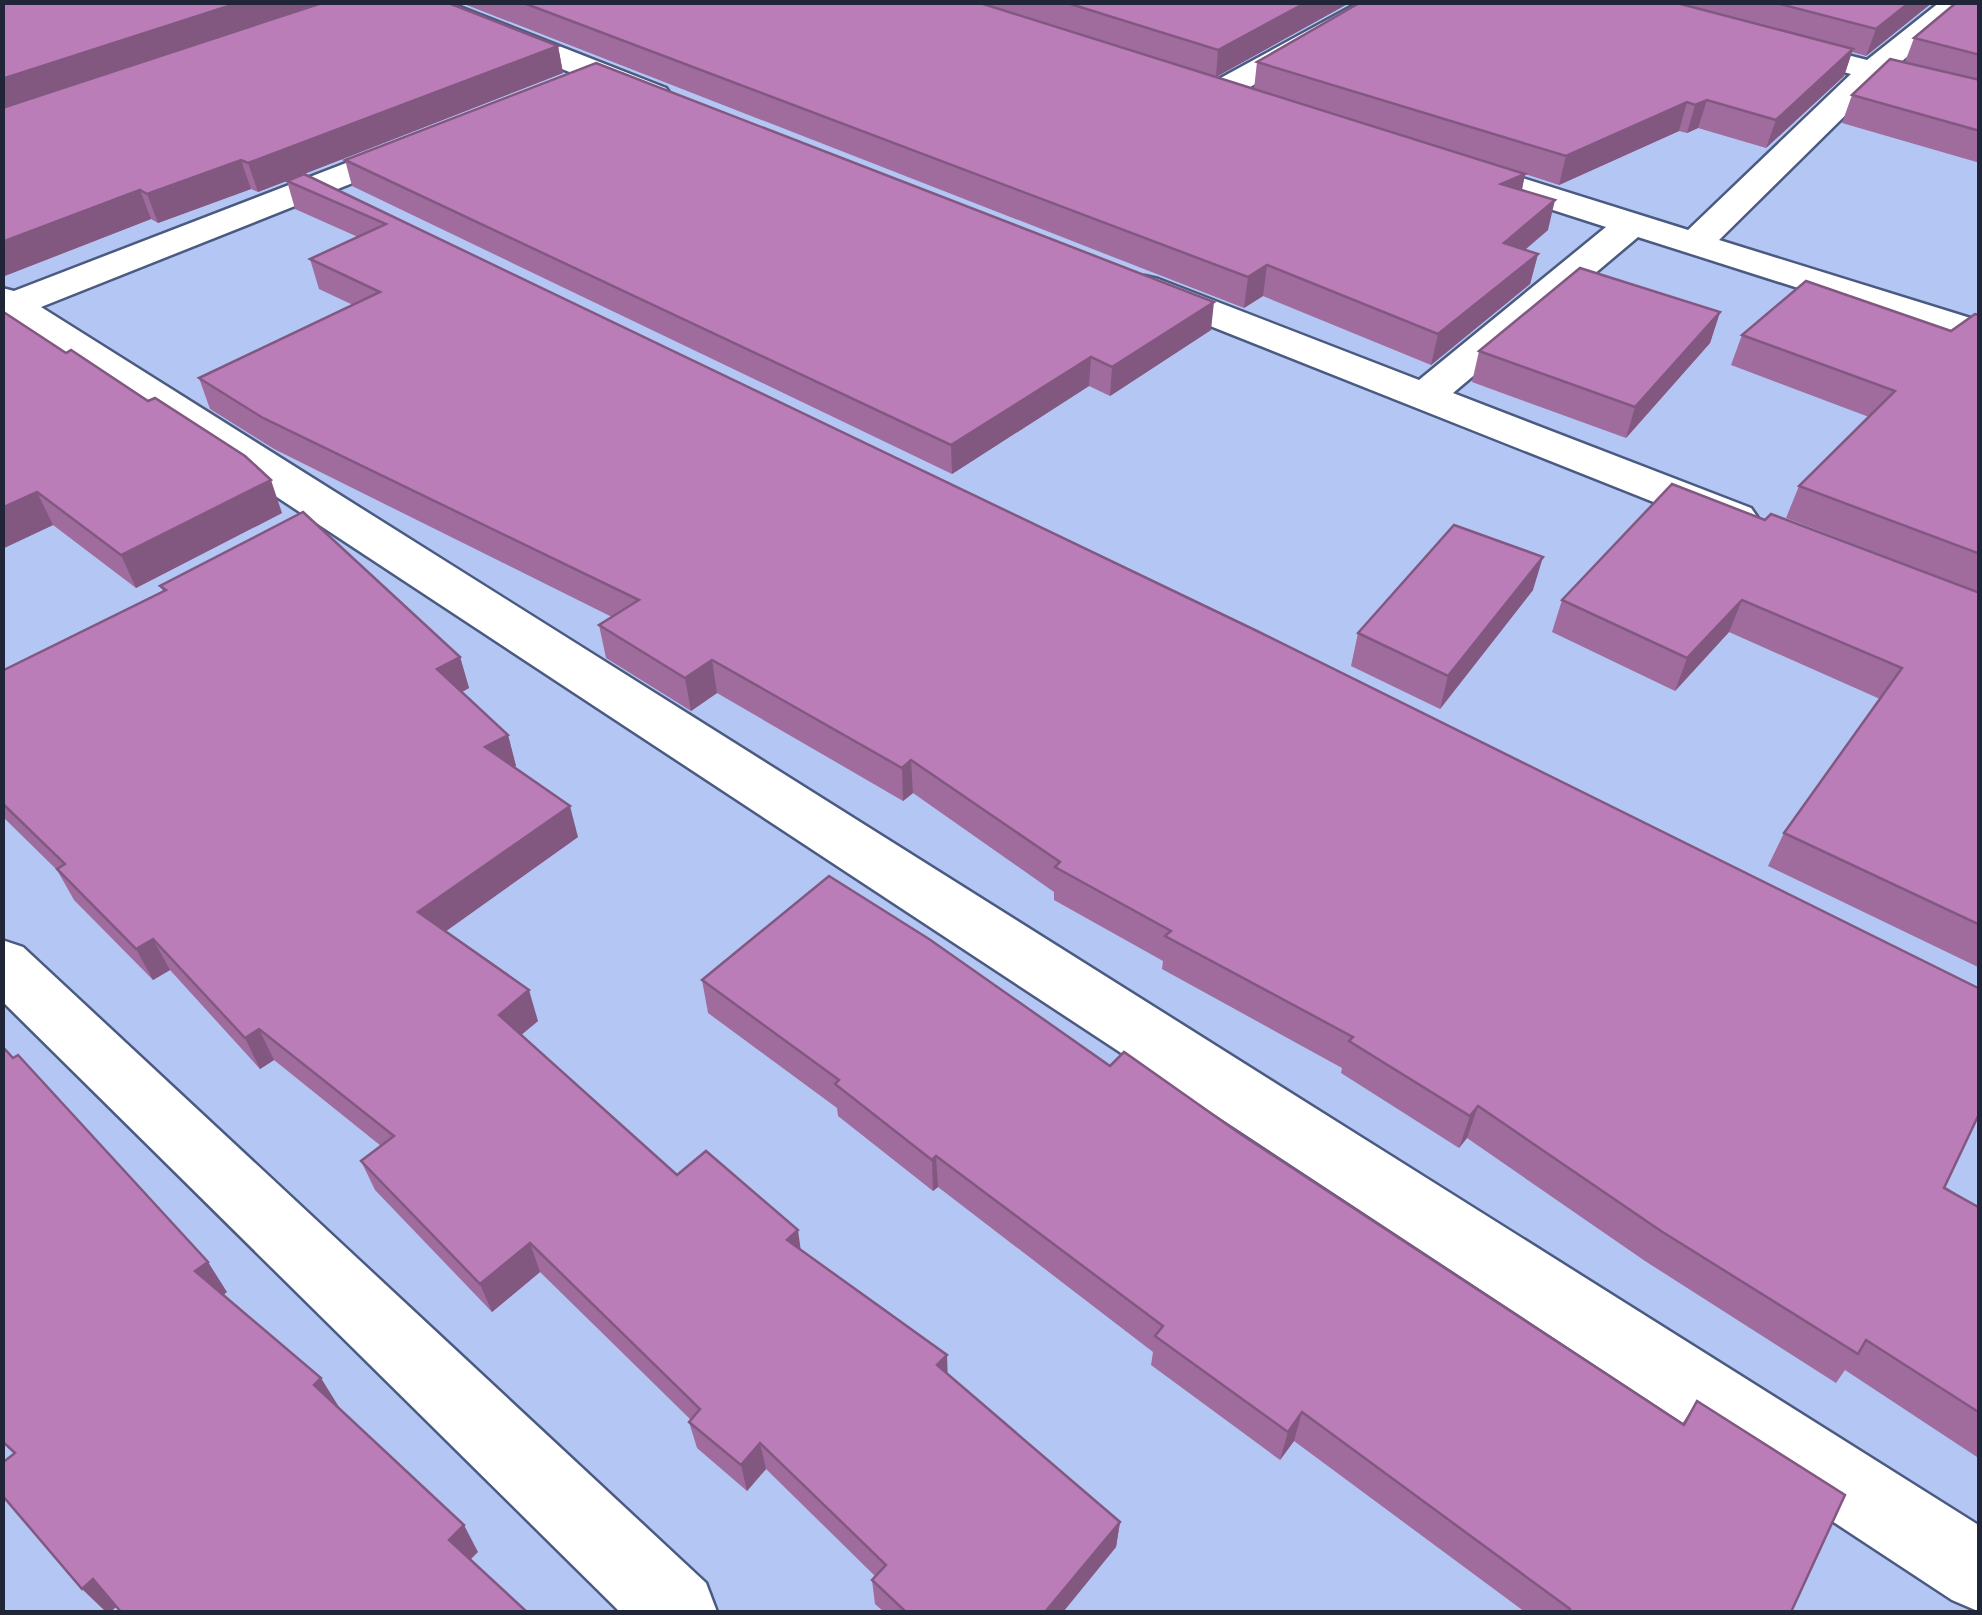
<svg xmlns="http://www.w3.org/2000/svg" width="1982" height="1615" font-family="Arial,sans-serif">
	<style>
		.lines { fill: none; stroke-linecap: round; stroke-linejoin: round }
		.minor-casing { stroke: #4b5a81; stroke-width: 5 }
		.minor { fill: #fff; fill-rule: evenodd }
		.wall { fill: #a06c9e }
		.shaded-wall { fill: #825881 }
		.building { fill: #ba7db8; stroke: #825881; stroke-width: 2.5 }
	</style>
	<rect width="100%" height="100%" fill="#b4c6f3"/>
	<g class="lines">
		<defs>
			<g id="minor">
				<polygon points="406,2 447,2 666,88 671,95 666,102 644,102 410,8"/>
				<polygon points="1360,2 1396,2 1228,100 1206,100 1201,93 1206,86"/>
				<polygon points="1940,2 1972,2 1895,67 1980,89 1980,108 1879,82 1719,240 1980,321 1980,346 1638,237 1453,393 1751,508 1758,518 1751,528 1735,532 1719,528 1132,295 1126,287 1132,279 1145,276 1158,279 1419,380 1606,227 1441,174 1436,167 1441,160 1465,160 1688,230 1851,74 1763,51 1759,45 1763,39 1774,36 1867,60"/>
				<polygon points="416,136 428,139 433,146 428,153 41,307 1980,1526 1980,1612 1952,1600 2,316 2,288 14,291"/>
				<polygon points="2,940 23,947 706,1583 717,1612 620,1612 2,1001"/>
			</g>
		</defs>
		<!-- minor casing -->
		<use href="#minor" class="minor-casing"/>
		<!-- minor -->
		<use href="#minor" class="minor"/>
	</g>
	<!-- wall -->
	<g class="wall">
		<polygon points="2,2 558,46 563,73 304,174 1980,1208 1980,1459 1845,1370 1836,1383 1645,1261 1467,1138 1459,1148 1341,1073 1342,1068 1162,969 1163,961 1054,900 1054,892 913,793 903,801 717,693 691,711 606,658 599,625 612,617 274,449 210,409 199,378 353,305 319,289 310,259 358,237 295,209 287,181 258,192 251,189 158,223 151,219 2,277"/>
		<polygon points="459,2 977,2 1198,71 980,2 1351,2 1216,77 1254,89 1257,62 1361,2 1933,2 1866,56 1852,52 1844,76 1766,148 1698,128 1687,133 1679,131 1559,185 1525,174 1522,190 1548,230 1525,250 1538,254 1530,284 1431,365 1263,296 1244,308"/>
		<polygon points="1980,2 1980,163 1842,123 1852,95 1905,62 1914,38"/>
		<polygon points="345,160 1211,330 1110,396 1089,386 952,474 352,186"/>
		<polygon points="2,311 282,513 136,588 53,525 2,549"/>
		<polygon points="1720,312 1710,343 1626,438 1472,382 1479,351"/>
		<polygon points="1980,315 1980,593 1786,518 1799,486 1869,417 1731,365 1742,335 1951,331"/>
		<polygon points="1765,520 1980,593 1980,968 1768,866 1784,833 1880,699 1729,632 1675,691 1552,632 1562,600"/>
		<polygon points="160,586 460,657 469,688 462,692 508,735 516,766 514,767 578,837 445,932 538,1021 521,1035 677,1175 801,1250 1120,1522 1116,1547 1063,1612 884,1612 875,1604 872,1580 875,1576 766,1469 747,1491 697,1448 689,1422 691,1420 540,1272 492,1312 375,1190 361,1161 381,1146 274,1060 260,1069 170,970 153,980 74,900 57,870 2,816 2,671 163,591"/>
		<polygon points="1533,590 1440,709 1351,666 1358,633"/>
		<polygon points="702,980 1110,1066 1239,1133 1682,1424 1697,1401 1791,1612 1525,1612 1294,1441 1280,1460 1151,1365 1153,1352 938,1187 933,1191 838,1116 837,1108 708,1013"/>
	</g>
	<!-- shaded-wall -->
	<g class="shaded-wall">
		<polygon points="241,2 329,2 2,111 2,79"/>
		<polygon points="1307,2 1351,2 1216,77 1218,50"/>
		<polygon points="1910,2 1933,2 1866,56 1876,29"/>
		<polygon points="558,46 563,73 258,192 248,163"/>
		<polygon points="1853,49 1844,76 1766,148 1776,120"/>
		<polygon points="1707,100 1698,128 1687,133 1695,105"/>
		<polygon points="1687,102 1679,131 1559,185 1566,156"/>
		<polygon points="241,160 251,189 158,223 147,194"/>
		<polygon points="1525,174 1519,203 1501,184"/>
		<polygon points="140,190 151,219 2,277 2,242"/>
		<polygon points="1555,200 1548,230 1497,273 1504,243"/>
		<polygon points="1538,254 1530,284 1431,365 1438,334"/>
		<polygon points="1267,265 1263,296 1244,308 1248,277"/>
		<polygon points="1214,302 1211,330 1110,396 1112,367"/>
		<polygon points="1720,312 1710,343 1626,438 1635,407"/>
		<polygon points="1091,357 1089,386 952,474 951,445"/>
		<polygon points="271,480 282,513 136,588 121,555"/>
		<polygon points="37,492 53,525 2,549 2,508"/>
		<polygon points="1543,557 1533,590 1440,709 1448,676"/>
		<polygon points="1742,600 1729,632 1675,691 1687,658"/>
		<polygon points="460,657 469,688 447,700 437,669"/>
		<polygon points="712,660 717,693 691,711 685,678"/>
		<polygon points="508,735 516,766 494,778 485,747"/>
		<polygon points="911,760 913,793 903,801 902,768"/>
		<polygon points="570,806 578,837 429,943 418,912"/>
		<polygon points="153,939 170,970 153,980 136,949"/>
		<polygon points="529,990 538,1021 509,1045 499,1015"/>
		<polygon points="259,1029 274,1060 260,1069 245,1038"/>
		<polygon points="1478,1106 1467,1138 1459,1148 1470,1116"/>
		<polygon points="936,1156 938,1187 933,1191 932,1160"/>
		<polygon points="798,1230 802,1259 787,1240"/>
		<polygon points="530,1243 540,1272 492,1312 480,1284"/>
		<polygon points="208,1262 227,1292 215,1302 195,1271"/>
		<polygon points="947,1355 948,1383 937,1365"/>
		<polygon points="321,1378 339,1407 331,1414 314,1385"/>
		<polygon points="1302,1412 1294,1441 1280,1460 1288,1432"/>
		<polygon points="760,1443 766,1469 747,1491 741,1465"/>
		<polygon points="1120,1522 1116,1547 1063,1612 1045,1612"/>
		<polygon points="464,1525 478,1552 464,1566 449,1540"/>
		<polygon points="93,1579 119,1605 110,1612 106,1612 82,1589"/>
	</g>
	<!-- building -->
	<g class="building">
		<polygon points="2,2 241,2 2,79"/>
		<polygon points="325,2 446,2 558,46 248,163 241,160 147,194 140,190 2,242 2,108"/>
		<polygon points="521,2 977,2 1525,174 1501,184 1555,200 1504,243 1538,254 1438,334 1267,265 1248,277"/>
		<polygon points="1064,2 1307,2 1218,50"/>
		<polygon points="1361,2 1673,2 1853,49 1776,120 1707,100 1695,105 1687,102 1566,156 1257,62"/>
		<polygon points="1772,2 1910,2 1876,29"/>
		<polygon points="1957,2 1980,2 1980,55 1914,38"/>
		<polygon points="1890,59 1980,80 1980,131 1852,95"/>
		<polygon points="596,63 1214,302 1112,367 1091,357 951,445 345,160"/>
		<polygon points="304,174 1257,631 1980,989 1980,1112 1944,1188 1980,1208 1980,1413 1866,1340 1858,1354 1661,1231 1478,1106 1470,1116 1349,1041 1353,1037 1165,936 1171,931 1055,867 1060,862 911,760 902,768 712,660 685,678 599,625 639,600 263,418 199,378 380,292 310,259 386,224 287,181"/>
		<polygon points="1580,268 1720,312 1635,407 1479,351"/>
		<polygon points="1806,281 1951,331 1975,314 1980,315 1980,554 1799,486 1895,391 1742,335"/>
		<polygon points="2,311 66,353 71,350 148,401 155,398 245,456 271,480 121,555 37,492 2,508"/>
		<polygon points="1672,484 1765,520 1771,514 1980,593 1980,925 1784,833 1902,668 1742,600 1687,658 1562,600"/>
		<polygon points="303,512 460,657 437,669 508,735 485,747 570,806 418,912 529,990 499,1015 677,1175 706,1151 798,1230 787,1240 947,1355 937,1365 1120,1522 1045,1612 906,1612 872,1580 886,1565 760,1443 741,1465 689,1422 700,1409 530,1243 480,1284 361,1161 394,1136 259,1029 245,1038 153,939 136,949 57,869 65,864 2,803 2,671 166,590 160,586"/>
		<polygon points="1454,525 1543,557 1448,676 1358,633"/>
		<polygon points="829,876 929,939 1110,1066 1124,1052 1239,1133 1684,1425 1697,1401 1845,1495 1791,1612 1569,1612 1570,1609 1302,1412 1288,1432 1155,1336 1163,1326 936,1156 932,1160 835,1084 839,1080 702,980"/>
		<polygon points="2,1046 13,1058 18,1055 208,1262 195,1271 321,1378 314,1385 464,1525 449,1540 527,1612 121,1612 93,1579 82,1589 2,1495 2,1463 15,1453 2,1441"/>
	</g>
	<!-- border -->
	<rect width="1982" height="1615" fill="none" stroke="#202637" stroke-width="10"/>
</svg>
